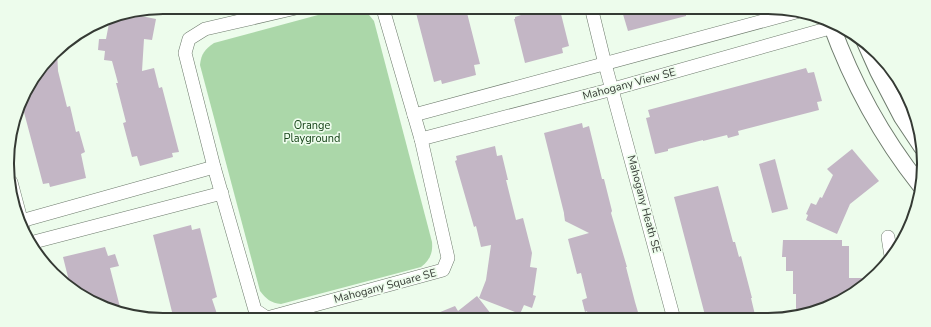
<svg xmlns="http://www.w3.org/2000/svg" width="931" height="327" font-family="'Nunito Sans',sans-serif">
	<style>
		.green { fill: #abd7a9 }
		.building { fill: #c3b6c5 }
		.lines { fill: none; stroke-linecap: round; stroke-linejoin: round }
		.minor-casing { stroke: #6e7b6d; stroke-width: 14 }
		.tertiary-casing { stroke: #6e7b6d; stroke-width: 18 }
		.minor { stroke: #fff; stroke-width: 13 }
		.tertiary { stroke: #fff; stroke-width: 16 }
		.labels { text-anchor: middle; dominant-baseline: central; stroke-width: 3.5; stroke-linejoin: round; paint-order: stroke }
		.street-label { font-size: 11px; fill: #353a34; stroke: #edfcec }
		.park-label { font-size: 11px; fill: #164318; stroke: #edfcec }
		.rim { fill: none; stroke: #353a34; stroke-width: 2 }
	</style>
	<rect width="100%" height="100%" fill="#edfcec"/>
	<!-- green -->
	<path class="green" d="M344 8 365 10 374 21 432 242C433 253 430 260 421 267L281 304C271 303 266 299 260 291L200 65C201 54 205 49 214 43Z"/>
	<!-- building -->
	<g class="building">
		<polygon points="415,9 466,9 480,64 474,65 476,75 442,84 441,80 434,82"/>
		<polygon points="520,10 560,10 569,46 562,48 563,53 525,63 514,19 515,19 515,17 521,15"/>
		<polygon points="622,11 686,11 686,16 628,31"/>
		<polygon points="131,14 156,19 152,40 144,39 142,71 154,68 159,88 162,87 179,152 172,153 173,157 140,166 137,156 132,157 123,123 126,122 116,83 118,83 112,61 104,60 105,51 98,50 99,39 106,39 110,18"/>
		<polygon points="57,50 58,71 67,107 70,106 76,132 79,131 85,152 81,154 86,178 50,187 49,183 43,184 21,101 23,94"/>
		<polygon points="806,68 808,73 814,72 822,101 817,102 819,110 738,131 739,135 728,138 727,135 703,141 703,140 668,149 668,151 655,154 646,118 650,117 648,110"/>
		<polygon points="582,123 583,128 589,126 602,179 604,179 612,211 611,213 627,267 626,267 635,302 640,319 589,319 587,311 585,312 582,300 587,298 581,273 577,274 568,239 589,233 565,221 564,214 564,213 544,133"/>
		<polygon points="495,146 497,156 502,155 508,180 506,180 516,220 523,218 532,253 530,267 537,268 533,295 536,296 532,308 524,305 520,314 479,298 486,280 491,245 481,247 476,226 474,227 455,161 457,160 456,156"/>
		<polygon points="852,149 879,181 850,204 837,234 806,220 808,215 806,214 811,203 816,205 820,197 822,198 833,175 827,169"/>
		<polygon points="775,159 788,209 772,213 759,164"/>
		<polygon points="718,186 733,242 735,242 739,257 741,256 752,298 751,298 756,319 706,319 674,197"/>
		<polygon points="191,225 192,230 200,228 217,297 212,299 219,320 174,320 153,235"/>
		<polygon points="783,240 842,240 842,246 849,246 849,278 873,278 871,281 837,304 821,309 796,309 796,294 793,294 793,271 786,271 786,257 782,257"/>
		<polygon points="105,247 108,256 115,254 119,266 110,268 120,307 110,309 76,293 71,289 63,257"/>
		<polygon points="477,296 495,319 423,319 455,306 458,311"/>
	</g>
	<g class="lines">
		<defs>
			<g id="minor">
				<polyline points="296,8 205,29 189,39 185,53 214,167 255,310 267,318 443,270 448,258 421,139 383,9"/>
				<polyline points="592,11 605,64 674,319"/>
				<polyline points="414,115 796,12"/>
				<polyline points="421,139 613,89 837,26"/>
				<polyline points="11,182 23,227"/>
				<polyline points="21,221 214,167"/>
				<polyline points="888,237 891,256"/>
				<polyline points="30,243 222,193"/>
			</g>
			<g id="tertiary">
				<path d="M831 24C852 82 882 137 920 185"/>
				<polyline points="865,42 878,71 902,117 922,147"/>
			</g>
		</defs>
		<!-- minor casing -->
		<use href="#minor" class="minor-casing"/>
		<!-- tertiary casing -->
		<use href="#tertiary" class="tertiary-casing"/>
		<!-- minor -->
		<use href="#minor" class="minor"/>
		<!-- tertiary -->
		<use href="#tertiary" class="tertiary"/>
	</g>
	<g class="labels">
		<!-- street labels -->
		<g class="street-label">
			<text transform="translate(629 84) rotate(-15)">Mahogany View SE</text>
			<text transform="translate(644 204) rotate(75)">Mahogany Heath SE</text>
			<text transform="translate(385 286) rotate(-15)">Mahogany Square SE</text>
		</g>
		<!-- park labels -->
		<g class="park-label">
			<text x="312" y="125">Orange<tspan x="312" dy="13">Playground</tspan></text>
		</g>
	</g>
	<!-- crop -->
	<path d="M0 0H931V327H0ZM163 14H768A149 149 0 0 1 917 163V164A149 149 0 0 1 768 313H163A149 149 0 0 1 14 164V163A149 149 0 0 1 163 14Z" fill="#edfcec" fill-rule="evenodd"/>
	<path class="rim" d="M163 14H768A149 149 0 0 1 917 163V164A149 149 0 0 1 768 313H163A149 149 0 0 1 14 164V163A149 149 0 0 1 163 14Z"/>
</svg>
